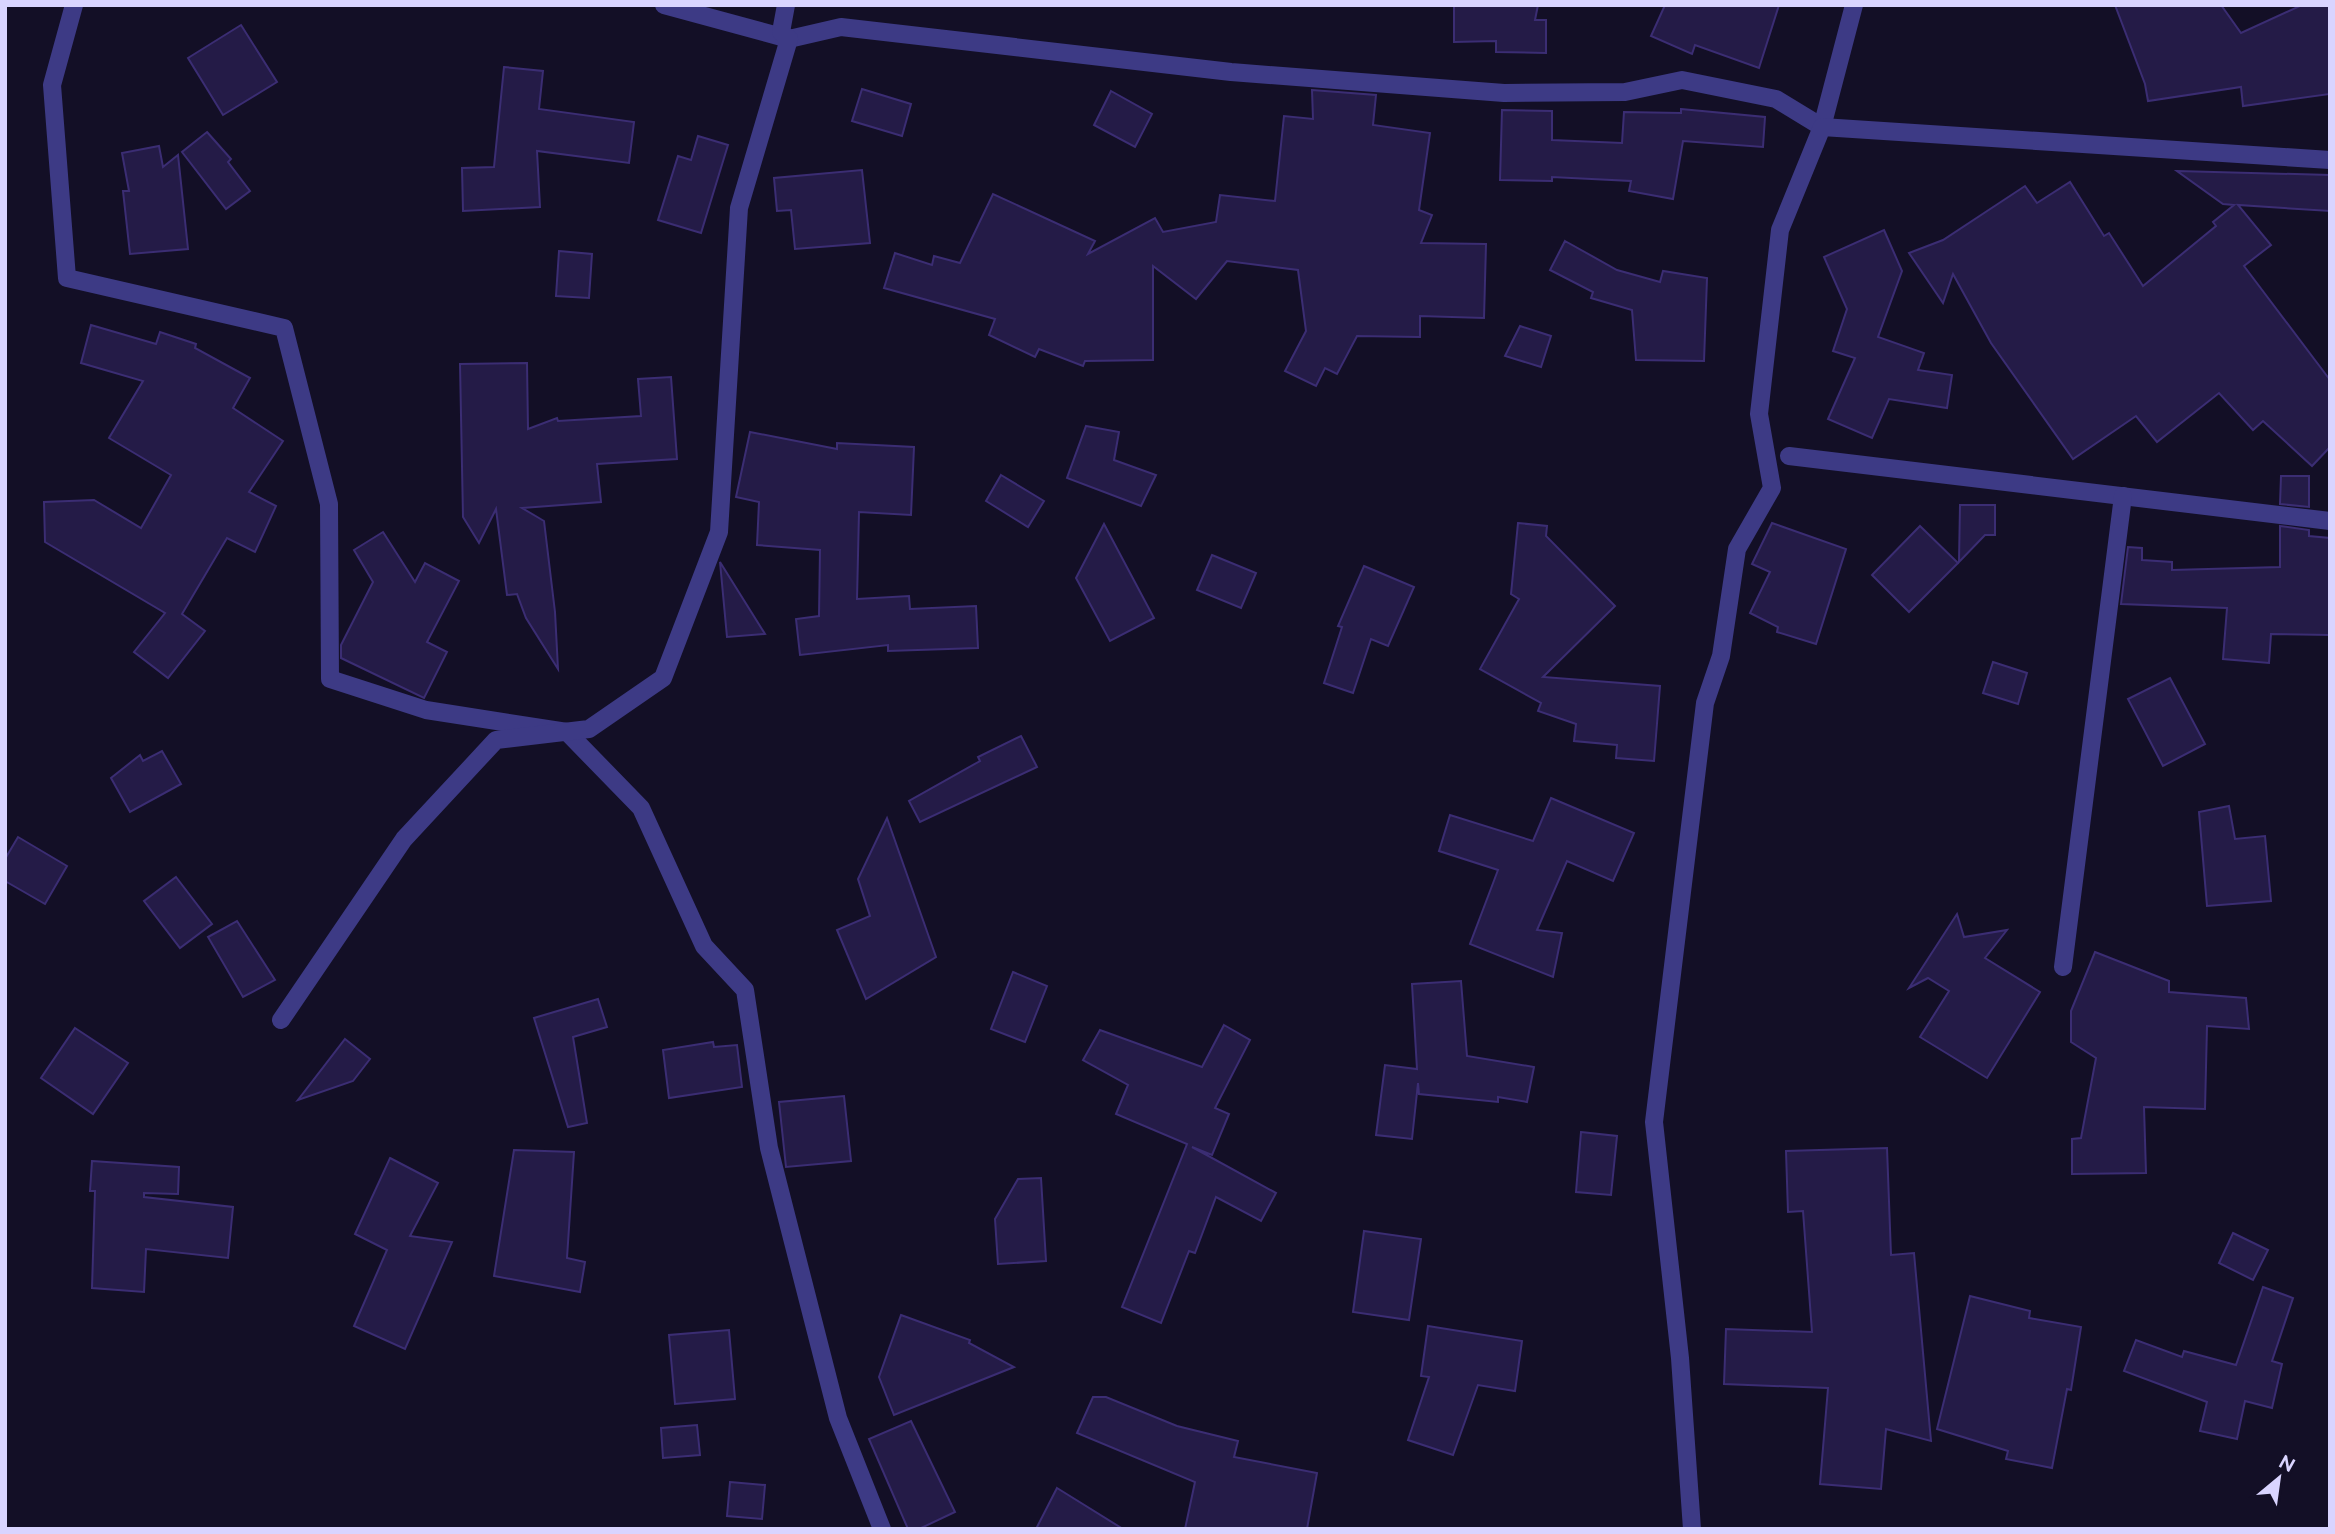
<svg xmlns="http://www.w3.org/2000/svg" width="2335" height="1534" font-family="Raleway,sans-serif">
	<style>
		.building { fill: #241b47; stroke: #3b2d73; stroke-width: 2 }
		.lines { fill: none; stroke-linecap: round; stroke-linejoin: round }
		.minor { stroke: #3d3a85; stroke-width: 18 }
	</style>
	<rect width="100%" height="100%" fill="#130f26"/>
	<!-- building -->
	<g class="building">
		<polygon points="1454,5 1538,5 1535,20 1546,20 1546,53 1496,52 1496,41 1454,42"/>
		<polygon points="1665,5 1779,5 1759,68 1695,45 1692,54 1651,36"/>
		<polygon points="2115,5 2221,5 2241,33 2302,5 2330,5 2330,94 2243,106 2241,87 2148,101 2145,84"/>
		<polygon points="241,25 277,82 223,115 188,58"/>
		<polygon points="504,67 543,71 539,109 634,122 629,163 537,151 540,207 463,211 462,168 494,167"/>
		<polygon points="862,89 911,104 902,136 852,121"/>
		<polygon points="1312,90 1376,95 1373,125 1430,133 1419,210 1432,215 1421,243 1486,244 1484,318 1420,316 1420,337 1357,336 1337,374 1325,368 1316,386 1285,371 1306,331 1298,270 1227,261 1196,299 1153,266 1153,360 1085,361 1083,366 1039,349 1035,357 989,335 995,319 884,288 895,253 932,265 934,256 960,263 993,194 1095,241 1088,254 1155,218 1163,232 1216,222 1220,195 1275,201 1284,116 1313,119"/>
		<polygon points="1111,91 1152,114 1135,147 1094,125"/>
		<polygon points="1681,109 1765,117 1763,147 1683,141 1673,199 1629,191 1631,181 1552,177 1552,181 1500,180 1502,110 1552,111 1552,140 1622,143 1624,112 1681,113"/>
		<polygon points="207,132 231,159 228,162 250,191 226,209 182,152"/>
		<polygon points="698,136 728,145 701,233 658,220 678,156 691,160"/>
		<polygon points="159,146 163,167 178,155 188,249 130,254 123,191 129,191 122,153"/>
		<polygon points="862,170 870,243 795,249 791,210 777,211 774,178"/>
		<polygon points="2177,171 2330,175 2330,211 2238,205 2271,245 2244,266 2330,380 2330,447 2312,466 2263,421 2253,430 2219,393 2157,442 2136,416 2073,459 1991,343 1953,274 1943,303 1909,253 1943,240 2025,186 2037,203 2070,182 2104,236 2109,233 2143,286 2216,226 2213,222 2234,205 2223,204"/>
		<polygon points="1884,230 1902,271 1878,337 1924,353 1918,370 1952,375 1947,408 1889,399 1872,438 1828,419 1855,358 1833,351 1847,309 1824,257"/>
		<polygon points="1565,241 1617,270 1660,282 1663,271 1707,278 1704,361 1636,360 1632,310 1591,298 1593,292 1550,270"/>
		<polygon points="559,251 592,254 589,298 556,296"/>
		<polygon points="91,325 156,344 160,332 196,344 195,348 250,378 233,408 283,441 249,492 276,506 255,552 227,538 182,614 205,631 168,678 134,652 165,613 45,542 44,502 94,500 141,528 171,475 109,438 143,381 81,363"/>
		<polygon points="1520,326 1551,336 1541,367 1505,356"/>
		<polygon points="527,363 528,429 557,418 558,421 641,416 638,379 671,377 677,459 597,464 601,502 522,508 544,521 555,612 558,669 526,618 517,594 507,595 496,509 479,543 463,517 460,364"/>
		<polygon points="1086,426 1119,432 1114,460 1156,475 1141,506 1067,478"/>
		<polygon points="750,432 837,449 837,443 914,447 911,515 859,512 857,599 909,596 910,609 976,606 978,648 888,651 888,645 800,655 796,619 819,616 820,550 757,545 759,502 736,497"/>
		<polygon points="1001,475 1044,501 1028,527 986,501"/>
		<polygon points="2281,476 2309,476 2309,507 2280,504"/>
		<polygon points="1960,505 1995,505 1995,535 1985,535 1959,562"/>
		<polygon points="1518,523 1547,526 1546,536 1615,606 1543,677 1660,686 1654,761 1616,758 1617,745 1574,741 1576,724 1538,711 1541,703 1480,669 1519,599 1511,594"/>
		<polygon points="1772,523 1846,549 1816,644 1777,632 1778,627 1750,613 1770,572 1752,564"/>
		<polygon points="1104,524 1154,618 1110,641 1076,578"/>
		<polygon points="1920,526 1958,563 1909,612 1872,575"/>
		<polygon points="2280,526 2309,530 2309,536 2330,538 2330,635 2271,634 2269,663 2223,659 2227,608 2121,604 2128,547 2142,548 2142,560 2172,562 2172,570 2280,567"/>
		<polygon points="383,532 415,582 425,563 459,581 427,642 447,652 424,698 341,658 341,645 373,582 354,550"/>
		<polygon points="1212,555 1256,573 1241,608 1197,590"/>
		<polygon points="720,562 765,634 727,637"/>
		<polygon points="1364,566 1414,587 1388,646 1371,639 1353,693 1324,683 1342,627 1338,626"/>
		<polygon points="1993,662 2027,673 2018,704 1983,693"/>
		<polygon points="2170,678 2205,744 2163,766 2128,699"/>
		<polygon points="1021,736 1037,767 920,822 909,801 980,761 978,757"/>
		<polygon points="162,751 181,784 130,812 111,778 140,755 143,761"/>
		<polygon points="1551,798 1634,833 1613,881 1567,861 1537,930 1562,933 1553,977 1470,944 1498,870 1439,851 1450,815 1533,841"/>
		<polygon points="2229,806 2235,839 2265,836 2271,901 2207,906 2199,812"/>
		<polygon points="887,818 936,957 866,999 837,930 870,916 858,879"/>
		<polygon points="18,837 67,866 45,904 5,881 5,859"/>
		<polygon points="176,877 212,924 180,948 144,901"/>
		<polygon points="1957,914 1964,937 2007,930 1985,958 2040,992 1987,1078 1920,1037 1949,991 1928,978 1909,988"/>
		<polygon points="237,921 275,980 243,997 208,937"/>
		<polygon points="2095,952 2169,981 2169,992 2246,998 2249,1029 2207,1026 2205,1109 2144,1107 2146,1173 2072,1174 2072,1139 2081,1138 2096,1058 2071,1042 2071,1011"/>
		<polygon points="1013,972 1047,986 1025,1042 991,1029"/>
		<polygon points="1461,981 1467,1056 1534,1067 1527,1102 1498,1097 1498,1102 1419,1094 1418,1083 1412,1139 1376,1135 1385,1065 1417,1069 1412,984"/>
		<polygon points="598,999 607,1027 573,1037 587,1123 568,1127 534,1018"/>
		<polygon points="1224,1025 1250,1040 1215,1108 1229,1114 1212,1155 1192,1147 1276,1193 1261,1221 1216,1197 1195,1253 1189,1251 1161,1323 1122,1307 1187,1144 1116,1114 1128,1085 1083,1060 1100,1030 1202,1067"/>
		<polygon points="75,1028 128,1063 93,1114 41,1078"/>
		<polygon points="345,1039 370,1059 353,1081 298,1100"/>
		<polygon points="713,1042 714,1047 737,1045 742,1087 669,1098 663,1050"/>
		<polygon points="844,1096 851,1161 786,1167 779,1102"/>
		<polygon points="1581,1132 1617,1136 1611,1195 1576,1192"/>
		<polygon points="1887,1148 1891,1255 1914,1253 1931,1441 1886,1429 1881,1489 1820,1484 1828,1388 1724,1384 1726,1329 1812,1332 1803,1211 1788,1212 1786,1151"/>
		<polygon points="514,1150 574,1152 567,1258 585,1262 580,1292 494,1276"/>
		<polygon points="390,1158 438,1183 410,1236 452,1242 405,1349 354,1326 387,1250 355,1234"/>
		<polygon points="92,1161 179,1167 178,1194 144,1193 144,1197 233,1207 228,1258 146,1249 144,1292 92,1288 95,1191 90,1191"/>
		<polygon points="1041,1178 1046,1261 998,1264 995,1219 1018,1179"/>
		<polygon points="1364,1231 1421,1239 1409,1320 1353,1312"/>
		<polygon points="2233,1233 2268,1250 2253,1280 2219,1263"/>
		<polygon points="2263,1287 2293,1298 2272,1361 2282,1364 2272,1408 2245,1401 2237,1439 2200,1431 2207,1402 2124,1371 2136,1340 2182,1357 2184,1351 2236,1365"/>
		<polygon points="1970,1296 2030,1311 2029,1318 2081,1327 2071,1390 2067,1389 2052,1468 2006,1459 2008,1451 1937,1429"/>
		<polygon points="901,1315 970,1340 969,1343 1014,1367 894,1415 879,1377"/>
		<polygon points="1428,1326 1522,1341 1515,1391 1478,1385 1453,1455 1408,1440 1429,1377 1421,1376"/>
		<polygon points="729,1330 735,1399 675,1404 669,1335"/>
		<polygon points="1093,1397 1106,1397 1177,1426 1238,1441 1234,1457 1317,1473 1307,1529 1185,1529 1195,1482 1077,1433"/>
		<polygon points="911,1421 955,1512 919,1529 908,1529 869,1439"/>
		<polygon points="697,1425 700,1455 663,1458 661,1428"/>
		<polygon points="730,1482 765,1485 762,1519 727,1516"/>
		<polygon points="1057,1488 1123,1529 1036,1529"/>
	</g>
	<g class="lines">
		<!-- minor -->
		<g class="minor">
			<polyline points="74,5 52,85 67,278 284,328 329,504 330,679 426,710 567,732 641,808 704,946 745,990 769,1148 838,1418 882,1529"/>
			<polyline points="664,5 789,39 841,27 1231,72 1504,93 1625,92 1682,80 1776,99 1822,127 1854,5"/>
			<polyline points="1789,456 2330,521"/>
			<polyline points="2063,967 2123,496"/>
			<polyline points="281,1020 404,839 496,740 589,729 663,678 719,532 739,208 789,39 781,32 786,5"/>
			<polyline points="1692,1529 1680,1358 1654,1122 1705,703 1721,656 1737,549 1772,488 1759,414 1780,230 1822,127 2330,160"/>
		</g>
	</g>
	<!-- border -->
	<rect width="2335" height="1534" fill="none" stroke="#d9d4ff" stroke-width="14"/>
	<!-- north arrow -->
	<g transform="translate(2279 1478) rotate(29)" stroke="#130f26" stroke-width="5" paint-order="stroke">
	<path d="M0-5L12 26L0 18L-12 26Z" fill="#d9d4ff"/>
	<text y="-10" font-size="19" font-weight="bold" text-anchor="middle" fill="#d9d4ff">N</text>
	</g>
</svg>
